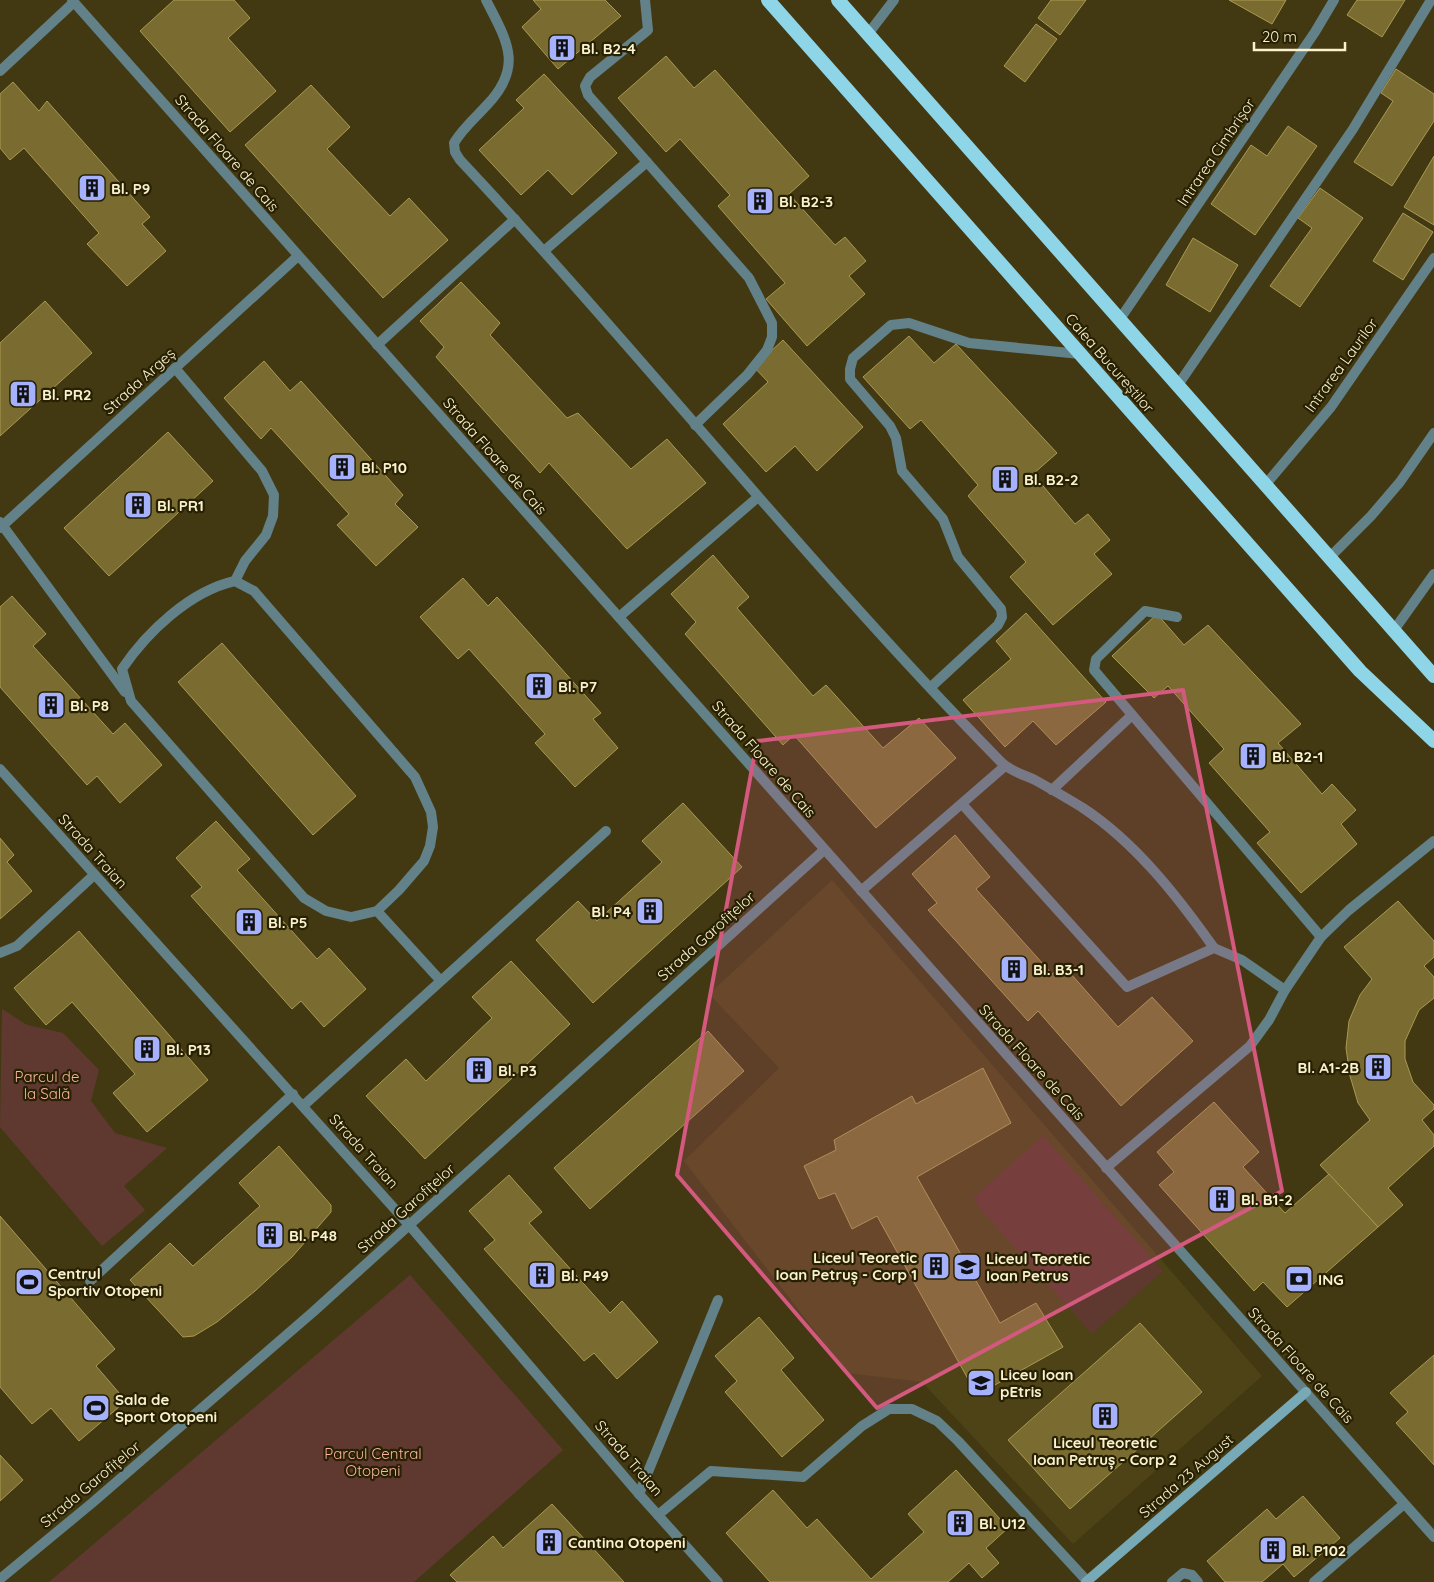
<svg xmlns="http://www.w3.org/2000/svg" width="1434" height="1582" font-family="Quicksand,sans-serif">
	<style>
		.built { fill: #4e4317 }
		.green { fill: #5f392f }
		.building { fill: #7a6c30; stroke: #aa9950 }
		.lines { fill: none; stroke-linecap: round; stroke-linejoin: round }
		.service { stroke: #628189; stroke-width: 10 }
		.minor { stroke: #628189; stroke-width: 10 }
		.secondary { stroke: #77a9b6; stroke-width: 10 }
		.trunk { stroke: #8ed5e8; stroke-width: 14 }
		.marked { fill: #d3597e; fill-opacity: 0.2; stroke: #d3597e; stroke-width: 4; stroke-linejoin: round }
		.labels { text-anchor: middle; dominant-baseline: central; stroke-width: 4.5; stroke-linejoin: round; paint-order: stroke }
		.poi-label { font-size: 15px; font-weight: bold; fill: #faf2ce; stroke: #272002; text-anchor: start }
		.street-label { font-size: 15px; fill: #faf2ce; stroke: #272002 }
		.park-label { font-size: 15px; fill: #fbb39f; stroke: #272002 }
	</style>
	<rect width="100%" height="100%" fill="#423912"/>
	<!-- built -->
	<polygon class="built" points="832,880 1262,1376 1073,1544 922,1382 847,1373 684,1161 779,1068 709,994"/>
	<!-- green -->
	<g class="green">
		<polygon points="2,1009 27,1025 63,1033 99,1070 91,1101 115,1133 167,1148 124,1186 145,1210 102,1246 0,1127"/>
		<polygon points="1043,1136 1163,1271 1092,1334 972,1199"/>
		<polygon points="410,1275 563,1450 414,1582 49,1582"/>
	</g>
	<!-- building -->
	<g class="building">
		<polygon points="174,0 234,0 250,18 228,38 276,91 230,132 140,31"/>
		<polygon points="533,0 605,0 621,16 558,69 522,27 541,9"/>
		<polygon points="1051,0 1086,0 1060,35 1038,18"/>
		<polygon points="1229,0 1286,0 1272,24"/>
		<polygon points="1357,0 1405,0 1382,37 1347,15"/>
		<polygon points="1036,24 1057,39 1025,82 1004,66"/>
		<polygon points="666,56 694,88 715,70 809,176 789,194 835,245 845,237 866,261 849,276 865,294 807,346 766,299 785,283 718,206 730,195 680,139 666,152 618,98"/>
		<polygon points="1396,69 1434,94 1434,121 1392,186 1354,162 1393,101 1381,93"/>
		<polygon points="544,74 617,153 572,195 548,170 521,195 479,150 524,108 516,100"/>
		<polygon points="13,82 39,111 47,101 150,217 142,224 166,251 127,286 87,244 99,233 24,148 10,160 0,148 0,94"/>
		<polygon points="311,85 350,127 327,149 390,216 409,198 448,240 383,298 245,145"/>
		<polygon points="1288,126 1317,146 1255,235 1211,204 1251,145 1267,156"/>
		<polygon points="1434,156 1434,225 1404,207"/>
		<polygon points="1320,188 1363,218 1300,307 1270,286 1312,228 1298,218"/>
		<polygon points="1403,213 1433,232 1403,280 1373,261"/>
		<polygon points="1193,238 1238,265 1210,312 1166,285"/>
		<polygon points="461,282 500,323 490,335 567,418 578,413 631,469 667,439 706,483 627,549 549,463 540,473 436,357 444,347 420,321"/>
		<polygon points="45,301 92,353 0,436 0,343"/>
		<polygon points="909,336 934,363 956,344 1057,453 1033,474 1075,524 1088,514 1110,540 1094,554 1112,574 1053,625 1010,577 1026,562 968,496 978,485 921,420 910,429 863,377"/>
		<polygon points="783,340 863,427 817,471 795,446 766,472 723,424 768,382 754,367"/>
		<polygon points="264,361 290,391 301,381 403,495 395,504 418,527 376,566 337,525 349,514 271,428 261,439 224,398"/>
		<polygon points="168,432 213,481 109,576 64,528"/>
		<polygon points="713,555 749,597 737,608 813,696 826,685 883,748 919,718 956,758 876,828 794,735 783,745 685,634 696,622 671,594"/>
		<polygon points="463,578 488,606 497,597 601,713 593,719 618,748 575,787 535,743 545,734 469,649 458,659 420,617"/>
		<polygon points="12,596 46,634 33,646 113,734 125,723 162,765 120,803 97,776 87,785 0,687 0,607"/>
		<polygon points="1026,613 1106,702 1056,745 1033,721 1005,747 963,700 1011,659 996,641"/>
		<polygon points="1157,614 1184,645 1208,625 1301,724 1278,743 1322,794 1332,784 1356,810 1341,824 1357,844 1301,893 1257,843 1270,832 1209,763 1224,749 1168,686 1154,698 1112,656"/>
		<polygon points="222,643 356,796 313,835 178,682"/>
		<polygon points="683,803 742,867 593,1003 536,940 578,901 597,921 662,862 642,841"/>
		<polygon points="216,821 250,859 237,870 317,959 329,948 366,989 324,1027 301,1001 292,1009 191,896 202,887 176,858"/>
		<polygon points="955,835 990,877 976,889 1052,974 1063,965 1118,1027 1152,997 1193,1041 1121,1106 1038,1011 1028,1021 928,910 937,903 912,874"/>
		<polygon points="0,838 14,855 7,862 32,891 0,919"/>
		<polygon points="1398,901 1434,941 1434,957 1424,966 1434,977 1434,998 1419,1010 1405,1041 1405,1059 1413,1082 1434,1105 1434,1109 1422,1120 1434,1135 1434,1146 1388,1188 1403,1205 1378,1227 1320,1165 1370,1120 1358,1103 1350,1076 1346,1048 1349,1021 1360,995 1372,979 1344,947"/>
		<polygon points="79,931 208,1080 147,1132 113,1093 135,1074 72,1002 46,1025 14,988"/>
		<polygon points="511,961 570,1024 425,1159 366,1096 406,1059 426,1081 492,1018 472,997"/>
		<polygon points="708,1031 744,1071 590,1209 554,1168"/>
		<polygon points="983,1068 1011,1123 917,1177 1000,1323 1036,1303 1063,1347 977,1395 877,1216 852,1229 835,1193 819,1199 804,1166 836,1150 834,1140 912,1096 916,1104"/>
		<polygon points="1214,1102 1259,1152 1243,1167 1285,1213 1329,1174 1378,1227 1287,1307 1263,1282 1254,1291 1159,1185 1174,1172 1157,1152"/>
		<polygon points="279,1146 331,1205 331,1212 292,1257 255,1291 217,1322 194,1336 183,1337 130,1280 170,1243 193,1266 260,1206 239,1183"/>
		<polygon points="509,1175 542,1212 529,1223 610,1313 622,1301 658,1342 617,1379 594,1353 584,1361 484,1249 495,1240 469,1211"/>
		<polygon points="0,1216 115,1349 96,1366 126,1401 79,1441 51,1408 32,1424 0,1387"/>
		<polygon points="759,1317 794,1358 781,1370 824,1420 782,1457 725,1392 737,1381 715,1356"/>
		<polygon points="1140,1323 1202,1392 1070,1509 1008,1440"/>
		<polygon points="1434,1355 1434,1465 1396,1423 1408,1412 1390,1393"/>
		<polygon points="0,1455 23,1480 0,1501"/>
		<polygon points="956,1470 1008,1528 986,1548 999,1563 982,1578 969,1563 948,1582 770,1582 726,1533 773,1490 807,1528 817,1519 871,1579 924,1532 908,1514"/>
		<polygon points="1303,1496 1340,1538 1294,1577 1283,1564 1262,1582 1225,1582 1207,1561 1267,1509 1276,1519"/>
		<polygon points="552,1504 624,1582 457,1582 450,1575 493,1536 503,1548"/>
	</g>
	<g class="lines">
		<!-- service -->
		<g class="service">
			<path d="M486 0C507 41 524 66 487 105 476 117 462 129 454 143L455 152 460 160C644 356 812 570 1001 762 1010 771 1024 775 1035 780 1051 789 1067 798 1083 808 1136 843 1178 897 1214 948"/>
			<polyline points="645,0 648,30 590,77 585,86 588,95 749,278 772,323 772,337 767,350 747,375 695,425"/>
			<polyline points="868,34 894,0"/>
			<polyline points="544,251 647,162"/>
			<polyline points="377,345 515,219"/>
			<polyline points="175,368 262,471 274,495 273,516 266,535 245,561 235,581"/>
			<polyline points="0,522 125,692"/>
			<path d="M235 581 254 591 415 777 431 812 433 827 430 846 424 861 399 890 377 911 351 917 326 911 304 898 131 701 122 669C147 632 190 591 235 581Z"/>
			<polyline points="619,617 758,497"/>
			<polyline points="1177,617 1145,611 1096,659 1094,670 1321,937"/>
			<polyline points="931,687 998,625 1002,617 1001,609 958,557 943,519 902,471 896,438 890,426 850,379 850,369 853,358 891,325 909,323 969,343 1080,354"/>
			<polyline points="1052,790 1132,715"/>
			<polyline points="962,804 1127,987 1214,948 1242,960 1285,990"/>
			<polyline points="861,891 1005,766"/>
			<polyline points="377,911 440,980"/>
			<polyline points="0,953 17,946 94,875"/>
			<polyline points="303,1106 606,831"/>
			<polyline points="1106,1168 1250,1046 1269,1020 1285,990 1321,937 1349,910 1434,841"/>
			<polyline points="90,1281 293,1094"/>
			<polyline points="639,1494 718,1300"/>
			<polyline points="1172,1582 1183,1573 1192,1575 1198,1582"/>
			<polyline points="1314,1582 1404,1504"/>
		</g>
		<!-- minor -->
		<g class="minor">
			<polyline points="72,0 1434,1537"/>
			<polyline points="0,71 74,2"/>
			<polyline points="1120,319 1315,32 1334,0"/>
			<polyline points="1178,385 1353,129 1431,0"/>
			<polyline points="1266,484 1331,407 1434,258"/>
			<polyline points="0,528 298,256"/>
			<polyline points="1330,557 1371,516 1400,482 1434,433"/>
			<polyline points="1394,630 1434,574"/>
			<polyline points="0,769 410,1226 639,1494 718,1582"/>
			<polyline points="658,1515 711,1471 803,1477 862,1426 889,1409 912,1409 937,1421 958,1441 1087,1581"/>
			<polyline points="0,1579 92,1503 313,1312 824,850"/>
		</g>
		<!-- secondary -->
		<polyline class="secondary" points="1086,1582 1306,1392"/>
		<!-- trunk -->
		<g class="trunk">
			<polyline points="768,0 1360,671 1434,741"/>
			<polyline points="838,0 1434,676"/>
		</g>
	</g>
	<!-- marked area -->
	<path class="marked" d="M1183 690 1282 1191 877 1408 677 1175 757 741Z"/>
	<!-- icons -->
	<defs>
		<symbol id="building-square" viewBox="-11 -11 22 22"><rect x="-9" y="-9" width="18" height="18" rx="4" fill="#a5b1fc" stroke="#272002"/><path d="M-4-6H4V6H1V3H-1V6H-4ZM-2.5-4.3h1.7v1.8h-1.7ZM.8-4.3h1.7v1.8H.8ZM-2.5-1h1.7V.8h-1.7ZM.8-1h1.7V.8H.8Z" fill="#111"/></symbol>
		<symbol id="school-square" viewBox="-11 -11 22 22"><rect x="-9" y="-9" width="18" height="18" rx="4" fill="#a5b1fc" stroke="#272002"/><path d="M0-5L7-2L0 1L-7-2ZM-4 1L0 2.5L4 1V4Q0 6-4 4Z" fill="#111"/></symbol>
		<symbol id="bank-square" viewBox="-11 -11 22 22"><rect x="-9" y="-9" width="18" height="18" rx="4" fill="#a5b1fc" stroke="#272002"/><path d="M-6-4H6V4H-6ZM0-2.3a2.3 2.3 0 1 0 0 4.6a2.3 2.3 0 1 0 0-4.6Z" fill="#111"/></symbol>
		<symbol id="stadium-square" viewBox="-11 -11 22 22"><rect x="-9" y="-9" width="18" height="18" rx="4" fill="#a5b1fc" stroke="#272002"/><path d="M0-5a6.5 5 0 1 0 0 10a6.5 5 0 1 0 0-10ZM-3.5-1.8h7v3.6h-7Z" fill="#111"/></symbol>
	</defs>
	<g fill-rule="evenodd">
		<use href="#building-square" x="546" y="32" width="32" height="32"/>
		<use href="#building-square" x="76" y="172" width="32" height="32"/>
		<use href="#building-square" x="744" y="185" width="32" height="32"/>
		<use href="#building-square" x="7" y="378" width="32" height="32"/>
		<use href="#building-square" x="326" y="451" width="32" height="32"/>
		<use href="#building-square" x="989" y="463" width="32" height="32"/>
		<use href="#building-square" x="122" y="489" width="32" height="32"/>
		<use href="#building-square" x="523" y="670" width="32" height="32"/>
		<use href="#building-square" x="35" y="689" width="32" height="32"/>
		<use href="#building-square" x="1237" y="740" width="32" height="32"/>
		<use href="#building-square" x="634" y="895" width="32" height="32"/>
		<use href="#building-square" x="233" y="906" width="32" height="32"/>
		<use href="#building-square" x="998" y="953" width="32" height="32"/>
		<use href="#building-square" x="131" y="1033" width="32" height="32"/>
		<use href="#building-square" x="1362" y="1051" width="32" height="32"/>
		<use href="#building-square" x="463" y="1054" width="32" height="32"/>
		<use href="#building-square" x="1206" y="1183" width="32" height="32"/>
		<use href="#building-square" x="254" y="1219" width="32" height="32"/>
		<use href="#building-square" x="920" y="1250" width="32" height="32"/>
		<use href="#school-square" x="951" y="1251" width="32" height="32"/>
		<use href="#building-square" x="526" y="1259" width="32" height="32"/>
		<use href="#bank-square" x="1283" y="1263" width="32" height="32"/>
		<use href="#stadium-square" x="13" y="1266" width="32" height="32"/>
		<use href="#school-square" x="965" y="1367" width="32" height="32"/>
		<use href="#stadium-square" x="80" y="1392" width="32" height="32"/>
		<use href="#building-square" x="1089" y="1400" width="32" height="32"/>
		<use href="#building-square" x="944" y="1507" width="32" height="32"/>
		<use href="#building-square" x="533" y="1526" width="32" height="32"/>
		<use href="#building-square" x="1257" y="1534" width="32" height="32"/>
	</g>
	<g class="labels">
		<!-- poi labels -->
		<g class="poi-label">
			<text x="581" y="48">Bl. B2-4</text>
			<text x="111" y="188">Bl. P9</text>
			<text x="779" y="201">Bl. B2-3</text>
			<text x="42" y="394">Bl. PR2</text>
			<text x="361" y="467">Bl. P10</text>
			<text x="1024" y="479">Bl. B2-2</text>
			<text x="157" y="505">Bl. PR1</text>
			<text x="558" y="686">Bl. P7</text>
			<text x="70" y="705">Bl. P8</text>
			<text x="1272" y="756">Bl. B2-1</text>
			<text x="631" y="911" text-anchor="end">Bl. P4</text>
			<text x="268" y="922">Bl. P5</text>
			<text x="1033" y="969">Bl. B3-1</text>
			<text x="166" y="1049">Bl. P13</text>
			<text x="1359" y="1067" text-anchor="end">Bl. A1-2B</text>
			<text x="498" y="1070">Bl. P3</text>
			<text x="1241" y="1199">Bl. B1-2</text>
			<text x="289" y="1235">Bl. P48</text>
			<text x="917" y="1257" text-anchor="end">Liceul Teoretic<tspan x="917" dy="17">Ioan Petruș - Corp 1</tspan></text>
			<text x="986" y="1258">Liceul Teoretic<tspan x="986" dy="17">Ioan Petrus</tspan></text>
			<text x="48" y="1273">Centrul<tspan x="48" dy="17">Sportiv Otopeni</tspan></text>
			<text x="561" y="1275">Bl. P49</text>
			<text x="1318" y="1279">ING</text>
			<text x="1000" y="1374">Liceu Ioan<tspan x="1000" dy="17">pEtris</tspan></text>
			<text x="115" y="1399">Sala de<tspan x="115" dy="17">Sport Otopeni</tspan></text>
			<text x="1105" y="1442" text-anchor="middle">Liceul Teoretic<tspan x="1105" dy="17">Ioan Petruș - Corp 2</tspan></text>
			<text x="979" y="1523">Bl. U12</text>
			<text x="568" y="1542">Cantina Otopeni</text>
			<text x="1292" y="1550">Bl. P102</text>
		</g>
		<!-- street labels -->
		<g class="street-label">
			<text transform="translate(1216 152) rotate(-56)">Intrarea Cimbrișor</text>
			<text transform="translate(227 153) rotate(49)">Strada Floare de Cais</text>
			<text transform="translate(1110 363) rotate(49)">Calea Bucureștilor</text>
			<text transform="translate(1341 365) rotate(-54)">Intrarea Laurilor</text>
			<text transform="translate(139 381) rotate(-42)">Strada Argeș</text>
			<text transform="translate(495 456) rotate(49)">Strada Floare de Cais</text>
			<text transform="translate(764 759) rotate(49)">Strada Floare de Cais</text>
			<text transform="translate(93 851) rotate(48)">Strada Traian</text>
			<text transform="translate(706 936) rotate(-42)">Strada Garofițelor</text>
			<text transform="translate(1032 1062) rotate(48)">Strada Floare de Cais</text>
			<text transform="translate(364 1151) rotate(48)">Strada Traian</text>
			<text transform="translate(406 1208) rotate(-42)">Strada Garofițelor</text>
			<text transform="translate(1301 1365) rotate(48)">Strada Floare de Cais</text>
			<text transform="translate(629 1458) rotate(49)">Strada Traian</text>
			<text transform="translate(1186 1476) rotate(-41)">Strada 23 August</text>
			<text transform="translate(90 1484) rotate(-40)">Strada Garofițelor</text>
		</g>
		<!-- park labels -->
		<g class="park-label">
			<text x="47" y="1076">Parcul de<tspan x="47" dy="17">la Sală</tspan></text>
			<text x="373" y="1453">Parcul Central<tspan x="373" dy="17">Otopeni</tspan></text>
		</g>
	</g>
	<!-- scale -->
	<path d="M1254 42v8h91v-8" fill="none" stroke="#faf2ce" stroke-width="2.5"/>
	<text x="1262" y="42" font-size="15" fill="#faf2ce" stroke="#272002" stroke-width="4" paint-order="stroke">20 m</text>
</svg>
